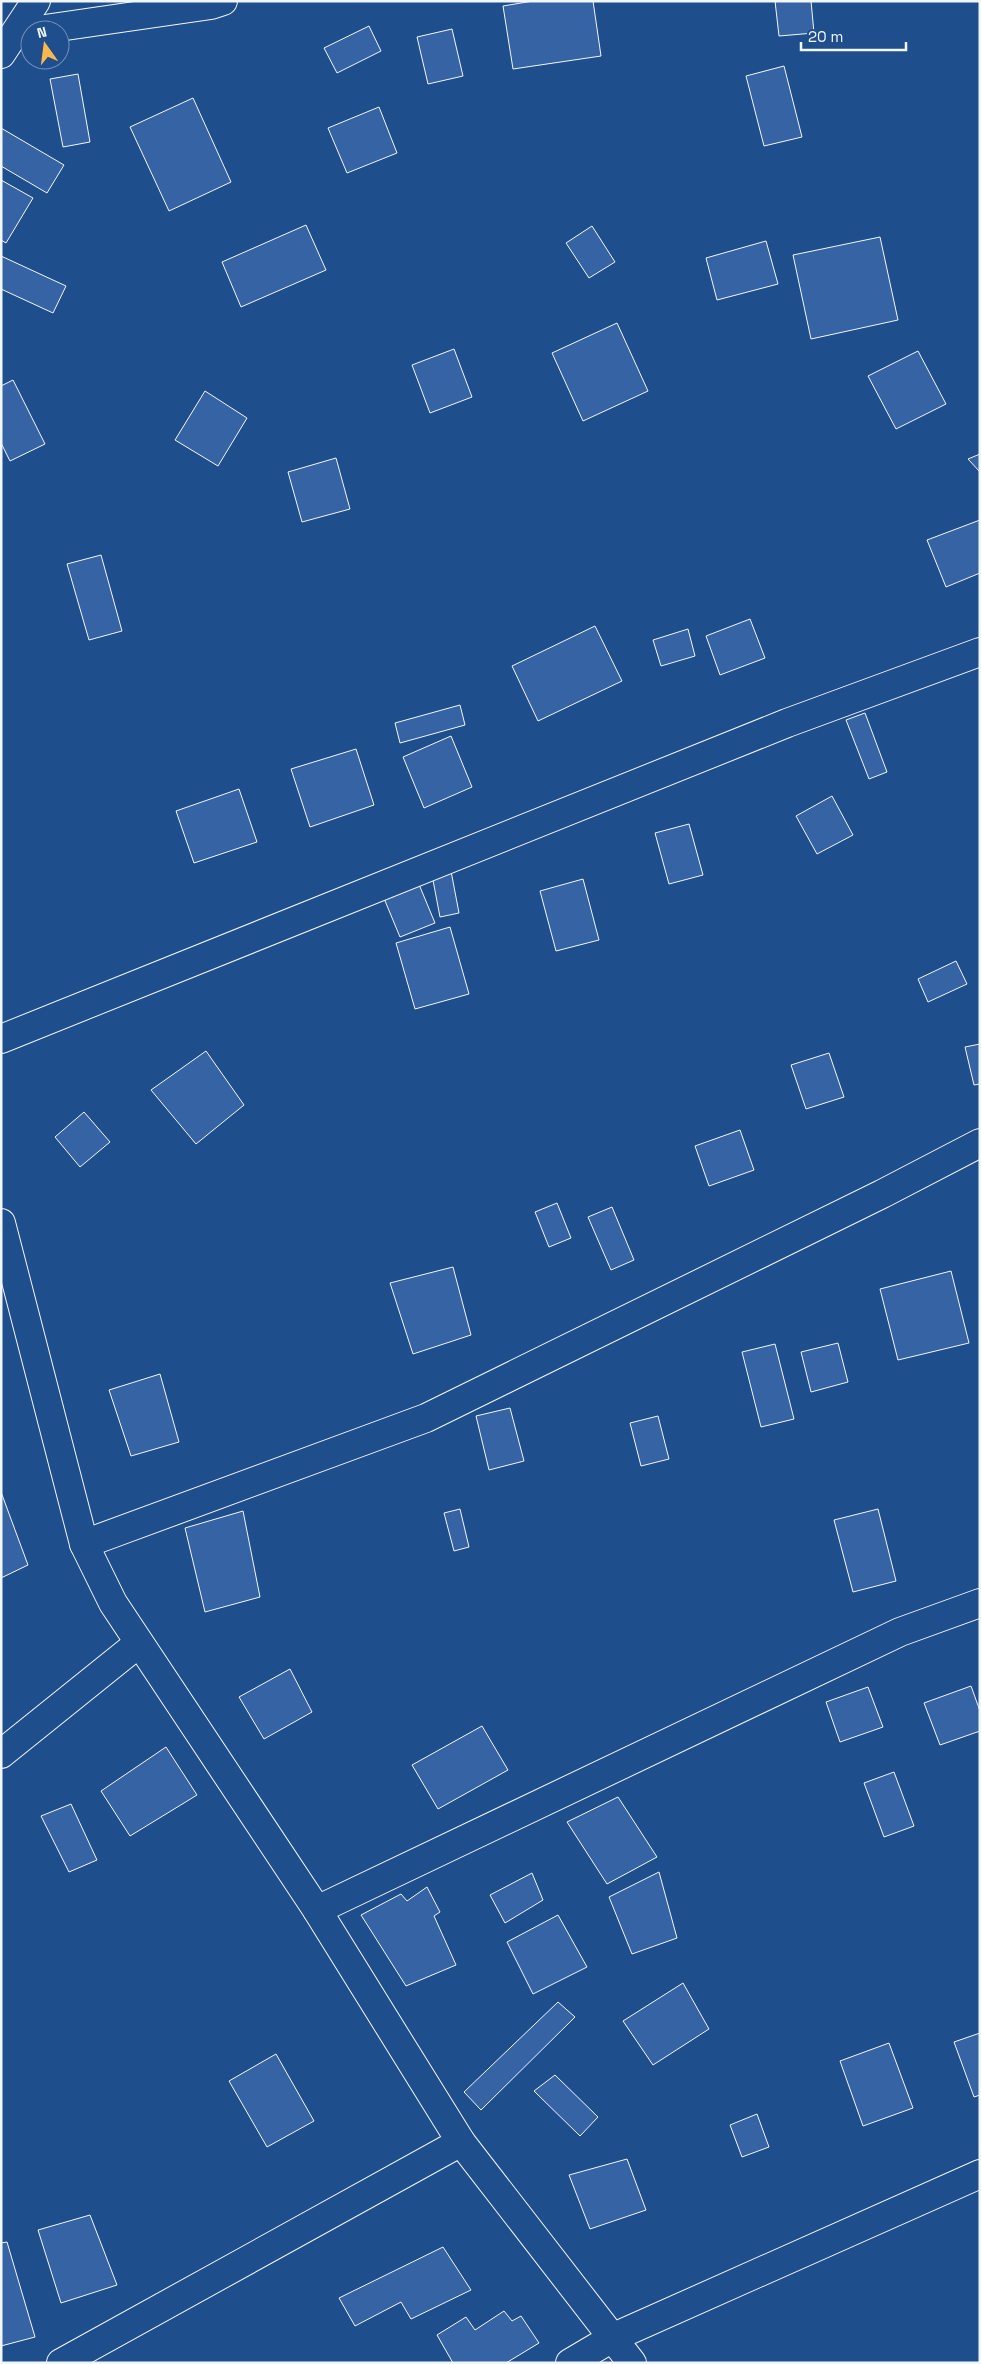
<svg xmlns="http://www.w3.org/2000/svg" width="981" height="2364" font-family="'Space Grotesk',sans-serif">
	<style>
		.building { fill: #3563a3; stroke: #f2f6ff }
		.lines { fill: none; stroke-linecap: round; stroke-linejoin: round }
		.minor-casing { stroke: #f2f6ff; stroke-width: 30 }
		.minor { stroke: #1f4e8c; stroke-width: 28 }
	</style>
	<rect width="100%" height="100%" fill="#1f4e8c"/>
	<!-- building -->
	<g class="building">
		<polygon points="533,1 593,1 601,56 513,69 503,6"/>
		<polygon points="775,1 811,1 814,33 779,36"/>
		<polygon points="369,26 381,51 337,73 324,48"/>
		<polygon points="452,29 463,76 428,84 417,37"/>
		<polygon points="784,66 802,137 764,146 746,76"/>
		<polygon points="78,74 90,142 63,147 50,79"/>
		<polygon points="193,98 231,182 169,211 130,127"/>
		<polygon points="379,107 397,153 347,173 328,128"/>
		<polygon points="1,128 64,165 47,193 1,166"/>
		<polygon points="1,180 33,198 6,243 1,240"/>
		<polygon points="306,225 326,270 241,307 222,262"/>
		<polygon points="592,226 615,262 589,278 566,243"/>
		<polygon points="880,237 898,320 811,339 793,255"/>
		<polygon points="766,241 778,284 717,300 706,258"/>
		<polygon points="1,256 66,286 53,313 1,289"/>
		<polygon points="617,323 648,391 583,421 552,353"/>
		<polygon points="454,349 472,397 430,413 412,365"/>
		<polygon points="918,351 946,404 896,429 868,376"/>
		<polygon points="13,380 45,444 10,461 1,443 1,386"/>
		<polygon points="205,391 247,418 218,466 175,440"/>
		<polygon points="980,454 980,472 968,459"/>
		<polygon points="336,458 350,509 302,522 288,472"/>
		<polygon points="980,520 980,573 946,587 927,540"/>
		<polygon points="101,555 122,631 89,640 67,564"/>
		<polygon points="750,619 765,658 720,675 706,636"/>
		<polygon points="595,626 622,681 538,721 512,666"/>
		<polygon points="688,629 695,656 661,666 653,640"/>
		<polygon points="460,705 465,725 400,743 395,723"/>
		<polygon points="865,713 887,772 869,779 846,720"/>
		<polygon points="451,736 472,787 424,808 403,757"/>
		<polygon points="356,749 374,805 310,827 291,769"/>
		<polygon points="239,789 257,842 194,863 176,811"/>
		<polygon points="832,796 853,835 817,854 796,816"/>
		<polygon points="689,824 703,875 669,884 655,833"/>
		<polygon points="451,871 459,913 440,917 432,875"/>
		<polygon points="583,879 599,940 556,951 540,891"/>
		<polygon points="418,882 435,923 400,937 383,896"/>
		<polygon points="450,927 469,994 415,1009 396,943"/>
		<polygon points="956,961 967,984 928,1002 918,979"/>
		<polygon points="980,1044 980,1084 974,1085 965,1047"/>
		<polygon points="206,1051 244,1105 196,1144 151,1090"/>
		<polygon points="829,1053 844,1097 806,1109 791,1065"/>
		<polygon points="84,1112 110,1142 80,1167 55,1137"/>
		<polygon points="740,1130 754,1170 709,1186 695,1146"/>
		<polygon points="557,1203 571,1238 549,1247 535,1212"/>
		<polygon points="612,1207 634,1260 611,1270 588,1217"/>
		<polygon points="453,1267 471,1335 413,1354 390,1283"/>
		<polygon points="951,1271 969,1343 898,1360 880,1289"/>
		<polygon points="838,1343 848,1382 811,1392 801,1352"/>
		<polygon points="775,1344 794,1419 761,1427 742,1352"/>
		<polygon points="160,1374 179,1442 131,1456 109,1390"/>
		<polygon points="510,1408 524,1461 489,1470 476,1416"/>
		<polygon points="658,1416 669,1459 641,1466 630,1423"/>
		<polygon points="1,1492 28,1565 1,1578"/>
		<polygon points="460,1509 469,1547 454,1551 444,1513"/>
		<polygon points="878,1509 896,1581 853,1592 834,1520"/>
		<polygon points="243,1511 260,1597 205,1612 185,1528"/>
		<polygon points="290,1669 312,1712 264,1739 239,1697"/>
		<polygon points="971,1686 980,1711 980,1731 940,1745 924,1703"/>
		<polygon points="868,1687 883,1727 840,1742 826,1702"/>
		<polygon points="482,1726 508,1770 438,1809 412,1765"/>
		<polygon points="166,1747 197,1795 130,1836 101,1791"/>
		<polygon points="894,1772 914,1826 884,1837 864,1783"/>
		<polygon points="618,1797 657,1857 607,1884 567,1822"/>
		<polygon points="71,1804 97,1860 69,1872 41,1816"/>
		<polygon points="659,1872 677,1938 632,1954 609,1897"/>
		<polygon points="532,1873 543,1900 505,1923 490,1895"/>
		<polygon points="427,1887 440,1912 434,1916 456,1965 406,1986 361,1915 401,1894 407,1901"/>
		<polygon points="558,1915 587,1967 533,1994 507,1942"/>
		<polygon points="683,1983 709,2029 653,2065 623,2021"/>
		<polygon points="558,2002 575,2017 481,2110 464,2092"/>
		<polygon points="980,2033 980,2095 974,2097 954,2042"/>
		<polygon points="889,2043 913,2108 863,2126 840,2061"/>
		<polygon points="276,2054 314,2121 267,2147 229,2081"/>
		<polygon points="555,2075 598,2117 580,2136 534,2091"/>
		<polygon points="757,2114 769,2147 742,2157 730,2125"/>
		<polygon points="627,2159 646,2210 590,2229 569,2175"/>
		<polygon points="90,2215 117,2285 61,2303 38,2230"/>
		<polygon points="7,2242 35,2337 1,2346 1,2243"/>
		<polygon points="443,2247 471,2290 411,2319 401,2302 355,2326 339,2298"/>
		<polygon points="504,2311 512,2321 521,2316 539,2343 506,2363 453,2363 437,2335 466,2317 475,2330"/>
	</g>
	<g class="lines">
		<defs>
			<g id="minor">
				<polyline points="38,30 211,5 223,1"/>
				<polyline points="1,54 36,1"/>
				<polyline points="1,1039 787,723 980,652"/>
				<polyline points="1,1223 84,1544 113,1603 317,1910 461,2142 632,2363"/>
				<polyline points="84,1544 426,1418 882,1194 980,1143"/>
				<polyline points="1,1754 139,1643"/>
				<polyline points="317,1910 900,1632 980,1603"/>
				<polyline points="61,2363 461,2142"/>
				<polyline points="570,2363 614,2337 980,2174"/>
			</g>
		</defs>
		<!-- minor casing -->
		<use href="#minor" class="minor-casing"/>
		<!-- minor -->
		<use href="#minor" class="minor"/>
	</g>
	<!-- border -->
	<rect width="981" height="2364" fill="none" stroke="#f2f6ff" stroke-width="5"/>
	<!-- north arrow -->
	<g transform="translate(45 45) rotate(346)"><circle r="24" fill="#1f4e8c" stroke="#7391ba"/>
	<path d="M0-4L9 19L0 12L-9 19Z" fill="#ffb74d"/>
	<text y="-8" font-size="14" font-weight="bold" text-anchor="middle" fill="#f2f6ff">N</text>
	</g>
	<!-- scale -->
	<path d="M801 42v8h105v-8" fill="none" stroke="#f2f6ff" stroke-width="2.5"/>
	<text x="808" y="42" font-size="15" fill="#f2f6ff" stroke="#1f4e8c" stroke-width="4" paint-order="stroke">20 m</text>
</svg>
